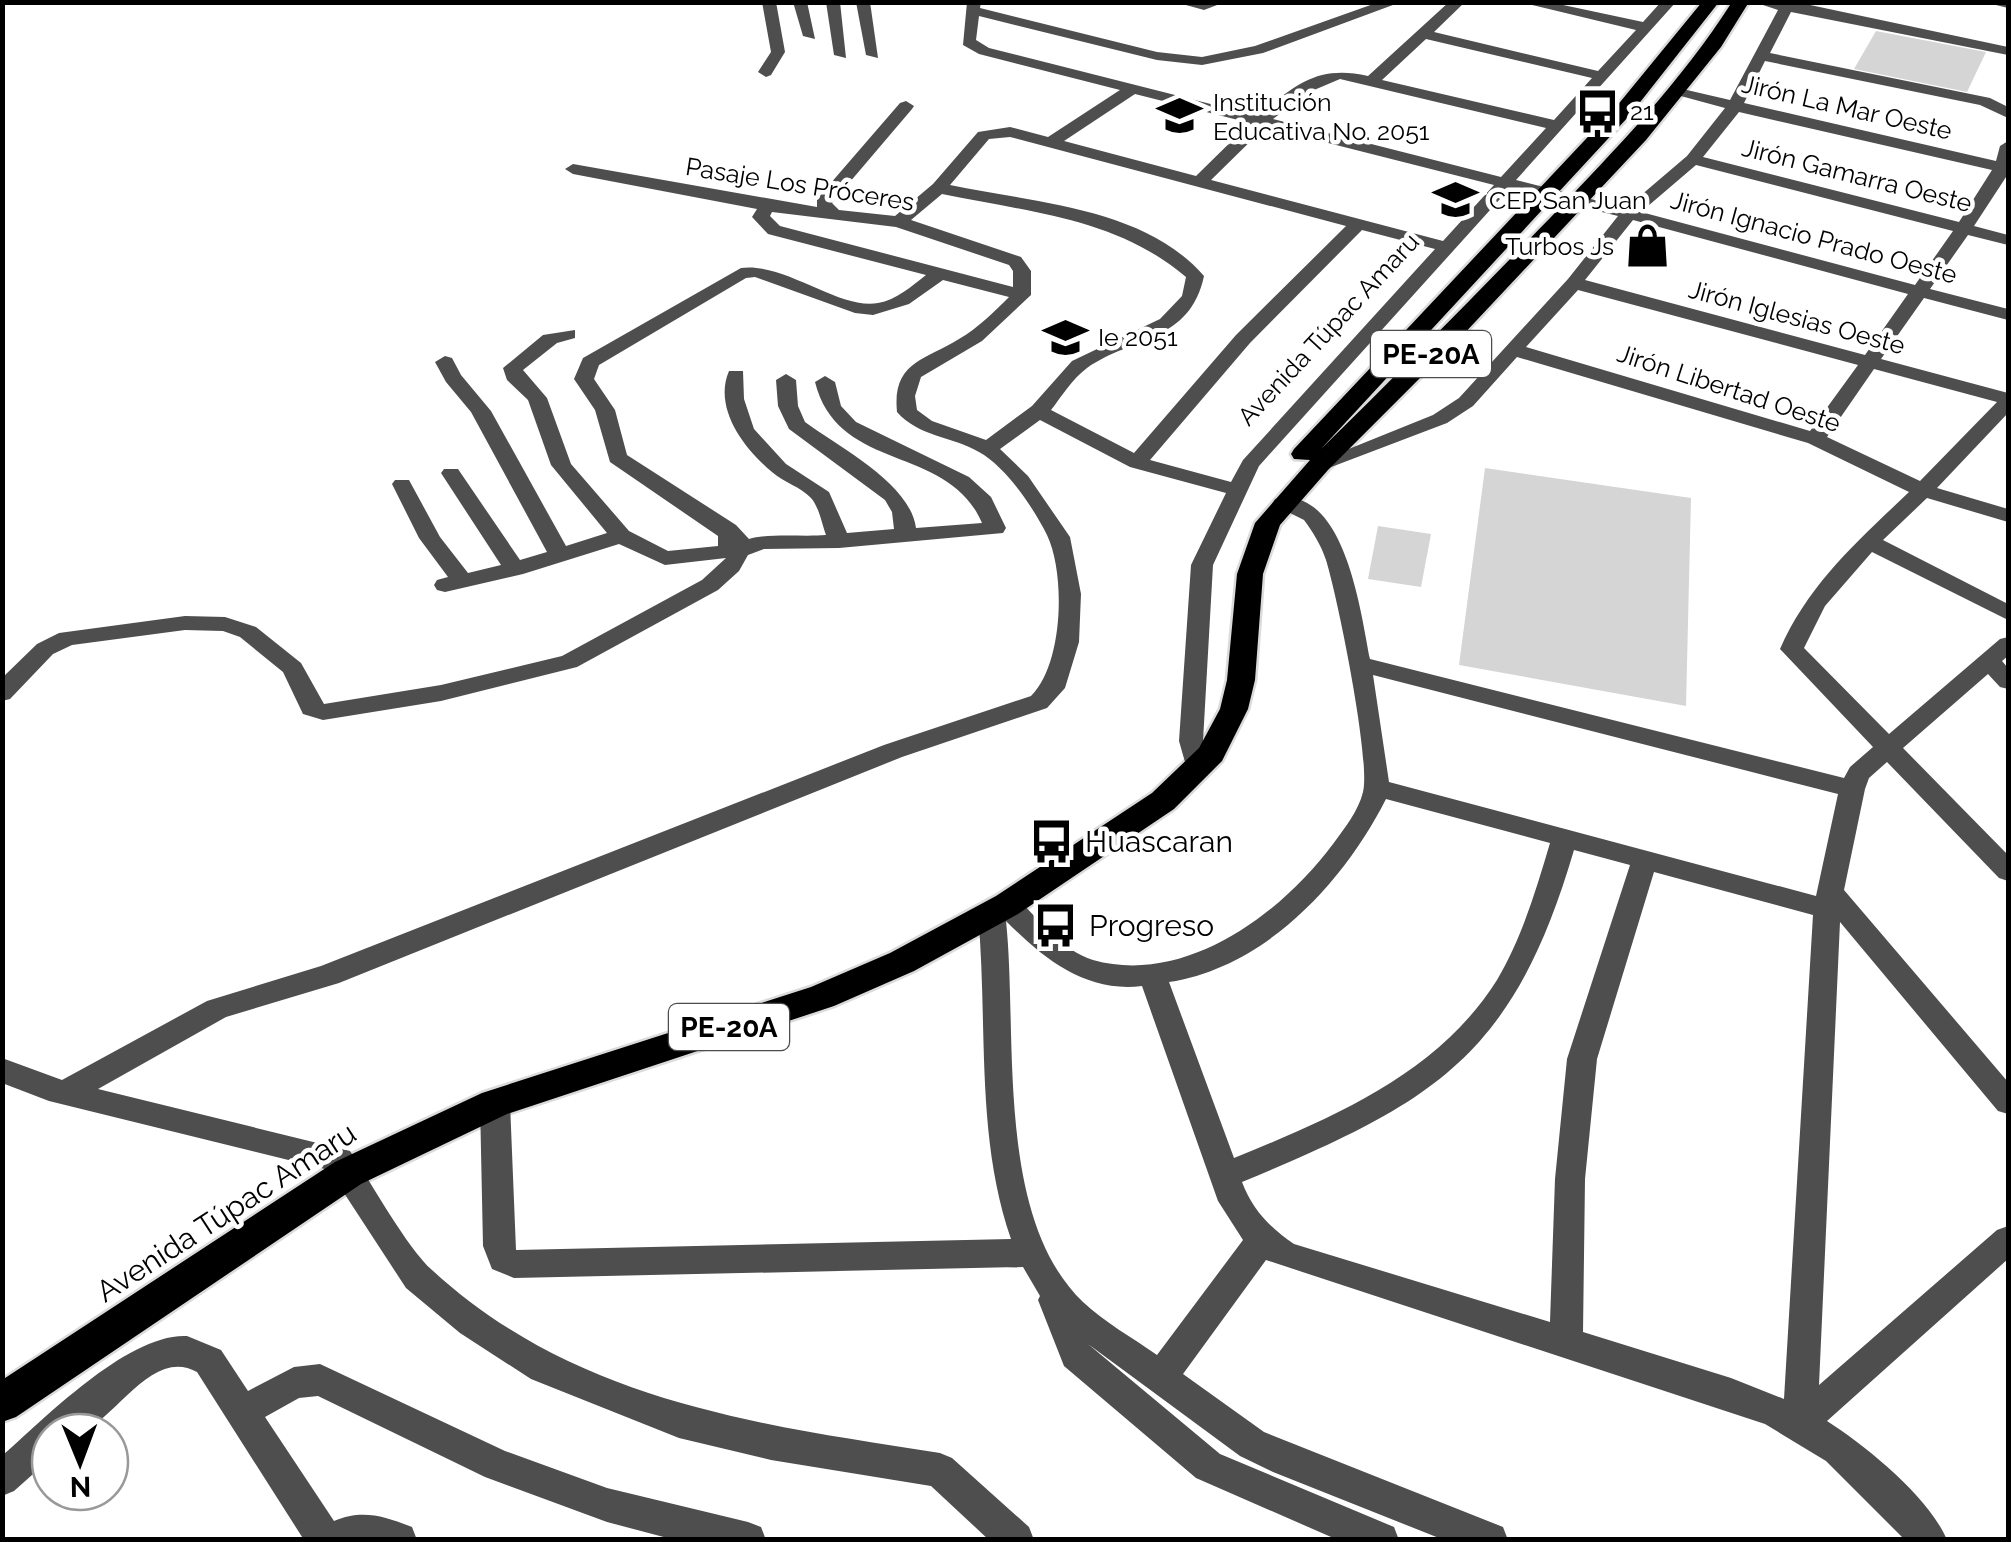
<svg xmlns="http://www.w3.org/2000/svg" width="2011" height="1542" font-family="Raleway,sans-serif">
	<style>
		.green { fill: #d5d5d5 }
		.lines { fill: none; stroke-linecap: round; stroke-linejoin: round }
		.highway-casing { stroke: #dbdbdb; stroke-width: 5 }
		.minor { fill: #4e4e4e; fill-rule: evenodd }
		.highway { fill: #000; fill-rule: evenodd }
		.labels { text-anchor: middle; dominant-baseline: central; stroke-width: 9; stroke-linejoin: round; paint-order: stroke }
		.far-poi-label { font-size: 25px; fill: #000; stroke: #fff; text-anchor: start }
		.far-street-label { font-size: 25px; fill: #000; stroke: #fff }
		.shield { fill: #fff; stroke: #4c4c4c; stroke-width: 2.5 }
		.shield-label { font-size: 28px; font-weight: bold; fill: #000 }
		.poi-label { font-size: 30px; fill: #000; stroke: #fff; text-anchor: start }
		.street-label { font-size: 30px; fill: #000; stroke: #fff }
	</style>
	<rect width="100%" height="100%" fill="#fff"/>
	<!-- green -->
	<g class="green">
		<polygon points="1876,31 1986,52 1967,92 1854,69"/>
		<polygon points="1485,468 1691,498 1686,706 1459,665"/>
		<polygon points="1378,526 1431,534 1421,587 1368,579"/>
	</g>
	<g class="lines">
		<defs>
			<path id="highway" d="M1702 2H1719L1630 115 1321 449C1399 373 1475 295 1551 217 1616 149 1681 82 1732 2H1749L1721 47 1646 140 1461 337 1328 470 1280 525 1263 574 1255 680 1248 709 1222 761 1174 809 1018 914 914 971 834 1006 507 1114 361 1184 16 1417 2 1422V1380L335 1162 482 1093 811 987 890 953 996 896 1152 793 1199 748 1220 709 1227 680 1237 574 1255 523 1310 460 1294 459 1291 454 1294 449 1616 107Z"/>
		</defs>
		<!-- highway casing -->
		<use href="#highway" class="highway-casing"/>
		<!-- minor -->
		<g class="minor">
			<polygon points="762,2 776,2 785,52 771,75 766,77 758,72 771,52"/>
			<polygon points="793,2 807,2 815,39 803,36"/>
			<polygon points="826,2 840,2 846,58 834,55"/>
			<polygon points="856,2 870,2 878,58 866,55"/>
			<path d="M967 2H981L980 8 1157 52 1202 57 1255 46 1379 2H1401L1263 53 1202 65 1157 60 979 16 976 40 989 48 1258 116C1296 84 1318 65 1368 76L1449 2H1465L1434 32 1598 71 1636 30 1520 2H1549L1643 22 1661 2H1676L1516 180 1626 208 1687 156 1725 108 1666 92 1674 87 1730 100 1778 10 1754 2H1796L2008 47V55L1791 12 1770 53 1990 98 2008 107V118L1980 105 1765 61 1744 103 1996 161 2000 146 2008 141V174L1974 226 2008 235V245L1968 235 1930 289 2008 309V320L1924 298 1881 359 2008 393V413L1937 488 2008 509V522L1927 498 1883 540 2008 604V620L1872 552 1825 606 1804 648 1889 734 2000 639 2008 637V656L2002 661 2008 668V689L2000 687 1988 674 1903 748 2008 855V881L1999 878 1887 762 1869 778 1865 789 1844 890 2008 1082V1114L1998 1111 1840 922 1819 1385 1997 1230 2008 1226V1259L1827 1421C1866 1446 1929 1497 1947 1540H1905L1826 1461 1765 1424 1266 1260 1183 1374 1264 1432 1503 1527 1508 1540H1444L1273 1472 1240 1456 1088 1344 1220 1454 1394 1527 1399 1540H1338L1196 1478 1064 1366 1038 1300 1040 1296 1023 1267 514 1278 492 1269 483 1246 480 1103 485 1094 495 1091 505 1094 510 1103 516 1250 1011 1239C975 1135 988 1022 978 914L982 907 1007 895 1017 898C1038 919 1063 951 1093 960 1185 986 1281 914 1333 844 1344 829 1359 810 1363 792 1371 760 1337 595 1326 560 1321 545 1313 532 1304 520L1272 504 1275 499C1345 483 1361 614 1370 659L1844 778 1850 767 1873 747 1780 649C1809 583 1859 540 1909 492L1808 443 1517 357 1473 406 1447 423 1326 469H1312L1309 465 1433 415 1459 398 1568 279 1618 216 1509 189 1259 466 1213 565 1203 741 1210 770 1207 776H1189L1179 741 1191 565 1226 493 1130 467 1040 420 1000 449 1028 476 1070 537 1081 594 1079 642 1065 688 1047 708 902 757 339 983 226 1017 98 1089 350 1151C371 1182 407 1248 432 1270 576 1402 756 1424 940 1453L952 1458 1029 1527 1034 1540H989L931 1486 771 1460 679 1438 531 1379 460 1333 406 1288 329 1170 49 1101 2 1083V1058L62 1080 207 1001 321 966 884 745 1031 696C1063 665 1066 575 1047 535 1033 507 1006 467 979 452 952 436 919 437 897 412 892 362 925 360 959 339 978 328 994 312 1009 297L943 280 909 304 873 315 855 313 755 277 746 278 599 365 594 379 615 410 627 455 736 525 749 539C769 533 804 537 826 535 822 524 819 507 811 498 801 487 783 482 772 472 744 449 713 408 729 371H743L744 399 754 429 786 464 829 492 847 533 894 529 892 512 885 500 789 429 778 406 776 380 786 374 796 380 798 406 805 422C840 448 910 483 916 528L982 523C948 443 838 474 815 382L825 376 835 382 841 406 856 422 969 477 991 497 1006 528 1003 533 839 548 764 549 748 555 739 571 718 590 577 667 441 701 323 720 303 714 283 672 240 637 223 631 185 630 72 645 53 654 10 699 2 701V678L37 644 59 633 185 616 225 617 256 627 301 663 324 704 441 685 562 656 702 580 726 558 665 565 619 544 523 574 445 592 437 590 434 585 437 580 448 577 419 538 392 484 395 480H409L440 537 468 573 501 565 441 473 444 469H458L520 560 547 552 471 412 446 382 435 362 445 356 452 358 461 375 491 411 566 546 607 533 551 465 528 400 507 380 503 368 543 335 575 330V338L557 343 523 370 547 398 571 464 629 531 668 551 718 546V536L610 462 595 410 574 379 583 358 741 268C785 262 839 310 878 303 896 300 912 286 926 275L768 234 752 217 757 209 573 174 565 169 573 164 817 207V199L900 103 906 101 914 106 912 109 832 203 839 210 895 216 933 184 978 132 1010 127 1048 137 1120 90 979 54 963 45ZM1426 39 1592 78 1554 120 1382 80ZM1340 79 1546 128 1501 177 1273 119 1307 93ZM1135 94 1250 123 1196 176 1064 141ZM1739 112 1992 170 1959 222 1703 157ZM1265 127 1494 185 1443 241 1211 180ZM1010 137 1346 226 1236 335 1134 453 1051 410C1062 396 1072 379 1087 368 1133 336 1190 342 1204 276 1144 207 1034 203 950 185L989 139ZM1696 165 1953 231 1915 285 1641 212ZM942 194C1028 212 1117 218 1186 277L1182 296 1160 319 1072 361 1032 406 986 440 932 421 917 410 915 396 921 377 982 341 1031 295V271L1021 257 911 220ZM772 212 896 227 1009 265 1013 271V287L780 226 770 216ZM1633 220 1908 294 1865 355 1585 280ZM1362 230 1435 249 1243 460 1231 482 1150 460 1250 343ZM1578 290 1858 365 1810 431 1526 347ZM1874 369 1997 402 1920 481 1827 437ZM1373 675 1838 794 1816 896 1389 782ZM1386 799 1550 843C1536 890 1522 938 1497 980 1438 1074 1332 1118 1234 1158L1169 982C1266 967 1344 882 1386 799ZM1574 850 1630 865 1567 1059 1555 1179 1550 1322 1294 1244C1270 1228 1252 1209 1242 1182 1434 1102 1513 1058 1574 850ZM1654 872 1813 915 1784 1399 1731 1378 1583 1332 1585 1179 1597 1059ZM1006 921C1043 958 1085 993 1142 986L1218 1201 1243 1240 1157 1355C1133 1338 1104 1322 1083 1302 994 1217 1018 1033 1006 921Z"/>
			<polygon points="1175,2 1225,2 1204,10"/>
			<polygon points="1994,2 2008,2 2008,8 1996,5"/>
			<path d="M187 1336 221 1350 248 1391 294 1367 320 1364 505 1451 607 1488 748 1522 761 1527 766 1540H675L607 1522 485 1477 318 1396 299 1398 265 1417 334 1521C362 1509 384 1516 412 1527L417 1540H304L197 1372C153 1347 116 1418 82 1432 74 1435 59 1432 50 1432V1459L14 1491 2 1496V1456C44 1419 128 1333 187 1336Z"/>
		</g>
		<!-- highway -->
		<use href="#highway" class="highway"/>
	</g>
	<!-- icons -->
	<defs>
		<symbol id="bus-bare" viewBox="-9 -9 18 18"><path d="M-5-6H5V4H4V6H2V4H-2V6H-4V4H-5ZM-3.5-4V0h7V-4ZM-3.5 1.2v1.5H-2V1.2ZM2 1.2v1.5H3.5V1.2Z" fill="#000" stroke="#fff" stroke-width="2.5" paint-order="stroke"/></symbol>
		<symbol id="school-bare" viewBox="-9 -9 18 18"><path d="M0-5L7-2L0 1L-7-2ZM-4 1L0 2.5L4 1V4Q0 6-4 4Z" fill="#000" stroke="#fff" stroke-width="2.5" paint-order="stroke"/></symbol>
		<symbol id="shop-bare" viewBox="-9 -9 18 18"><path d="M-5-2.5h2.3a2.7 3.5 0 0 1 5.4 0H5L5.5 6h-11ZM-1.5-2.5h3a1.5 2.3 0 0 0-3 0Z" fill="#000" stroke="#fff" stroke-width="2.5" paint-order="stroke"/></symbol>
	</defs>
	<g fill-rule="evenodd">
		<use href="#bus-bare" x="1566" y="80" width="63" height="63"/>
		<use href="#school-bare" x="1148" y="84" width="63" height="63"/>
		<use href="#school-bare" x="1424" y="168" width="63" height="63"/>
		<use href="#shop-bare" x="1616" y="214" width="63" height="63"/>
		<use href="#school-bare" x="1034" y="306" width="63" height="63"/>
		<use href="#bus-bare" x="1020" y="810" width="63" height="63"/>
		<use href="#bus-bare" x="1024" y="894" width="63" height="63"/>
	</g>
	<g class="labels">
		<!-- far-poi labels -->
		<g class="far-poi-label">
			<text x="1213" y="102">Institución<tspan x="1213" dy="29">Educativa No. 2051</tspan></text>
			<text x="1630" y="111">21</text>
			<text x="1489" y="200">CEP San Juan</text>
			<text x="1614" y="246" text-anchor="end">Turbos Js</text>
			<text x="1098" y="337">Ie 2051</text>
		</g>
		<!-- far-street labels -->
		<g class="far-street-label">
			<text transform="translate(1847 107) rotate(13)">Jirón La Mar Oeste</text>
			<text transform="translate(1857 175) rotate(14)">Jirón Gamarra Oeste</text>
			<text transform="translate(800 184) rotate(9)">Pasaje Los Próceres</text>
			<text transform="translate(1814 237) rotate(15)">Jirón Ignacio Prado Oeste</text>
			<text transform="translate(1797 317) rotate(15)">Jirón Iglesias Oeste</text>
			<text transform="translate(1328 329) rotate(-47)">Avenida Túpac Amaru</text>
			<text transform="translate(1729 388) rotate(18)">Jirón Libertad Oeste</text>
		</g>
		<!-- shield labels -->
		<g class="shield">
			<rect x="1371" y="331" width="120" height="46" rx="8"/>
			<rect x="669" y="1004" width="120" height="46" rx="8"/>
		</g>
		<g class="shield-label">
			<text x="1431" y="354">PE-20A</text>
			<text x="729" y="1027">PE-20A</text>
		</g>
		<!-- poi labels -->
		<g class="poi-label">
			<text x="1085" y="841">Huascaran</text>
			<text x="1089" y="925">Progreso</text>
		</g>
		<!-- street labels -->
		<g class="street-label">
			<text transform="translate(226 1212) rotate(-33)">Avenida Túpac Amaru</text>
		</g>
	</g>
	<!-- border -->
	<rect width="2011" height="1542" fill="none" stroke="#000000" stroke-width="10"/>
	<!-- north arrow -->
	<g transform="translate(80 1462) rotate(179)"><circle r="48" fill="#ffffff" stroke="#999999" stroke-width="2.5"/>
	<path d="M0-8L18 38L0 25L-18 38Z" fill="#000000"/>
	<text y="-15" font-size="28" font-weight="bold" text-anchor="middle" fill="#000000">N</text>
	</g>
</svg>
